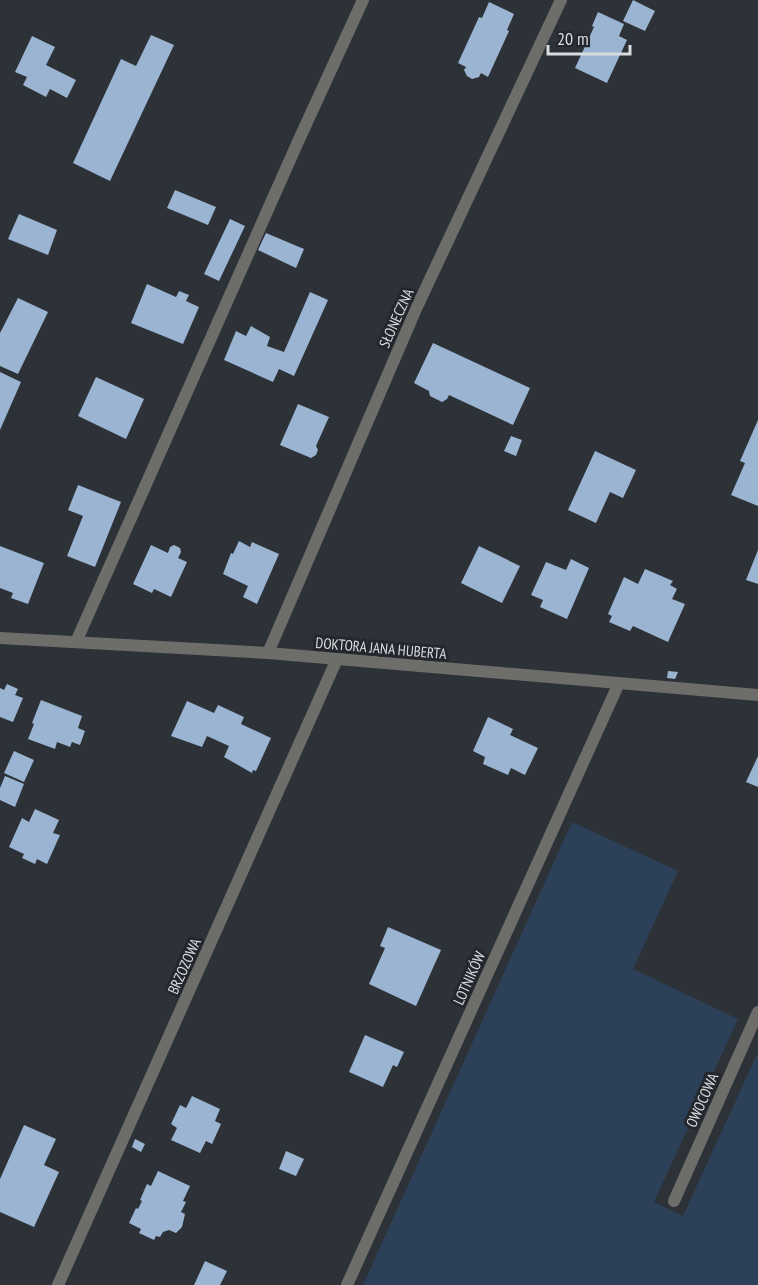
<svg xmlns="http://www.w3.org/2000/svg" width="758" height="1285" font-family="'PT Sans Narrow',sans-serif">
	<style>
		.green { fill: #2c4158 }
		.building { fill: #9ab4d2 }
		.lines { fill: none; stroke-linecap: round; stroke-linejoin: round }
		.lane { stroke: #6d6d6a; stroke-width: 12 }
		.street { stroke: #6d6d6a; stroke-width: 12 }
		.labels { text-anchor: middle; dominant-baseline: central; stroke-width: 6; stroke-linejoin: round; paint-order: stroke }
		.street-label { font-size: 15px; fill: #d9dcdf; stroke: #24282e }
	</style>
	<rect width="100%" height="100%" fill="#2d3238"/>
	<!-- green -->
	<polygon class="green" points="572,822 678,871 633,969 738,1019 654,1202 683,1216 758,1052 758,1285 363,1285"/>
	<!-- building -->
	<g class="building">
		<polygon points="633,0 655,11 645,31 623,21"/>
		<polygon points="489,2 514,14 507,30 509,31 488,77 481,73 479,77 472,79 467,76 464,70 466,67 458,63 479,17 482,18"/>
		<polygon points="598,12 624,24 619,36 627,40 607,83 575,68 594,27 592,26"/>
		<polygon points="151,35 174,45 110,181 73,163 121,59 136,66"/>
		<polygon points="32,36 55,47 46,65 76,80 67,98 50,89 46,97 23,85 27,77 15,72"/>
		<polygon points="175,190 216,207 208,225 167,208"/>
		<polygon points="19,214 57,230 48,255 8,239"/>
		<polygon points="230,219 245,226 219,281 204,274"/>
		<polygon points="266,233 304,249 296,268 258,250"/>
		<polygon points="147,284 176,297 179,291 189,295 186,301 199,307 183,344 131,323"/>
		<polygon points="310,292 328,300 294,376 279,369 273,382 224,360 236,331 246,336 251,326 270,337 267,346 284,352"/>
		<polygon points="18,298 48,312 18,374 0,366 0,333"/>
		<polygon points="433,343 530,388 513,425 449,395 447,399 442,402 430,396 429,391 414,383"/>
		<polygon points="0,372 21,382 0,430"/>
		<polygon points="96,377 144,399 126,439 78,416"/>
		<polygon points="298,404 329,417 316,446 318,450 316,455 311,458 280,445"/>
		<polygon points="758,420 758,506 731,495 745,463 740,461"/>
		<polygon points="511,436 522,440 516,456 504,451"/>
		<polygon points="595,451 636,470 623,498 610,492 596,523 568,510"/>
		<polygon points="78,485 121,502 95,567 67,556 83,516 68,510"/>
		<polygon points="239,541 250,547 252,542 279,554 257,604 243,597 248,586 223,574 231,553 233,554"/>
		<polygon points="151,545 168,553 170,547 174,545 180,548 181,552 178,558 187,562 171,597 154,589 152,593 133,584"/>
		<polygon points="0,546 44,563 28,604 11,598 13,593 0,588"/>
		<polygon points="479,546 520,566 502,603 461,583"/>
		<polygon points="758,550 758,584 746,580"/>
		<polygon points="571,559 589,568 567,619 540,607 543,600 531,595 546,562 566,570"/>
		<polygon points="645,569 673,581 670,585 677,589 672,599 685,604 668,642 633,626 630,631 609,622 612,616 608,614 624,577 638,584"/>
		<polygon points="668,671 678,672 675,679 667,678"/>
		<polygon points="7,684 18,689 15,695 23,698 13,722 0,717 0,688 4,690"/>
		<polygon points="41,700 82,716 78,728 85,731 80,745 72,742 70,747 57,742 55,749 28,739 34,724 32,723"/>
		<polygon points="187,701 214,713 218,705 244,717 241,724 271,738 256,771 253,770 252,773 224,757 229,746 207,736 202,747 171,736"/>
		<polygon points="488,717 513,729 510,735 538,748 525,775 511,768 508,775 483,764 485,757 473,751"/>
		<polygon points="14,751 34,760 24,782 4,773"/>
		<polygon points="758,756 758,787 746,782"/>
		<polygon points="5,776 24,784 15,807 0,800 0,788"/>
		<polygon points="35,809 59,820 53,833 60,835 47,864 37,859 35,864 22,858 24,854 9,847 22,818 29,822"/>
		<polygon points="388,927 441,950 416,1006 369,984 385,948 380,946"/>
		<polygon points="365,1035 404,1052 397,1067 393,1065 383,1087 349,1072"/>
		<polygon points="192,1096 220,1109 215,1121 221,1124 212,1144 206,1141 200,1153 171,1140 177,1128 171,1124 180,1105 186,1108"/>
		<polygon points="24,1125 56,1139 44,1165 59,1172 34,1227 0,1212 0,1179"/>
		<polygon points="135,1139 145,1144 141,1152 132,1147"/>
		<polygon points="286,1151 304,1159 296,1176 279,1169"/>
		<polygon points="158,1171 190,1186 183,1201 186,1202 181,1212 185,1214 182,1227 176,1233 169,1230 163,1232 160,1237 156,1236 154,1240 139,1233 141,1229 129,1223 136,1208 138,1209 142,1201 140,1200 147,1184 151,1186"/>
		<polygon points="205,1261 227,1271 220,1285 194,1285"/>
	</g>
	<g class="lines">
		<!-- lane -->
		<polyline class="lane" points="76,642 297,144 363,0"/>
		<!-- street -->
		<g class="street">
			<polyline points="0,638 268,653 758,695"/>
			<polyline points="268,653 416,309 561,0"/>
			<polyline points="674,1201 758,1012"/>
			<polyline points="58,1285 337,659"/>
			<polyline points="347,1285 619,683"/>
		</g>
	</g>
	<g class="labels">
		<!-- street labels -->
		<g class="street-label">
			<text transform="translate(396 318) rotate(-66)">SŁONECZNA</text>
			<text transform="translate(381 648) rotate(5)">DOKTORA JANA HUBERTA</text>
			<text transform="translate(184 966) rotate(-66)">BRZOZOWA</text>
			<text transform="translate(469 978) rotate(-66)">LOTNIKÓW</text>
			<text transform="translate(702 1100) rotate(-66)">OWOCOWA</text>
		</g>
	</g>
	<!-- scale -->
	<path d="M548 45v9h82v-9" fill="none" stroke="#d9dcdf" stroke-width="3"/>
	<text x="557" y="45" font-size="18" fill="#d9dcdf" stroke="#24282e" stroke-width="4.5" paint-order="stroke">20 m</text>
</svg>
